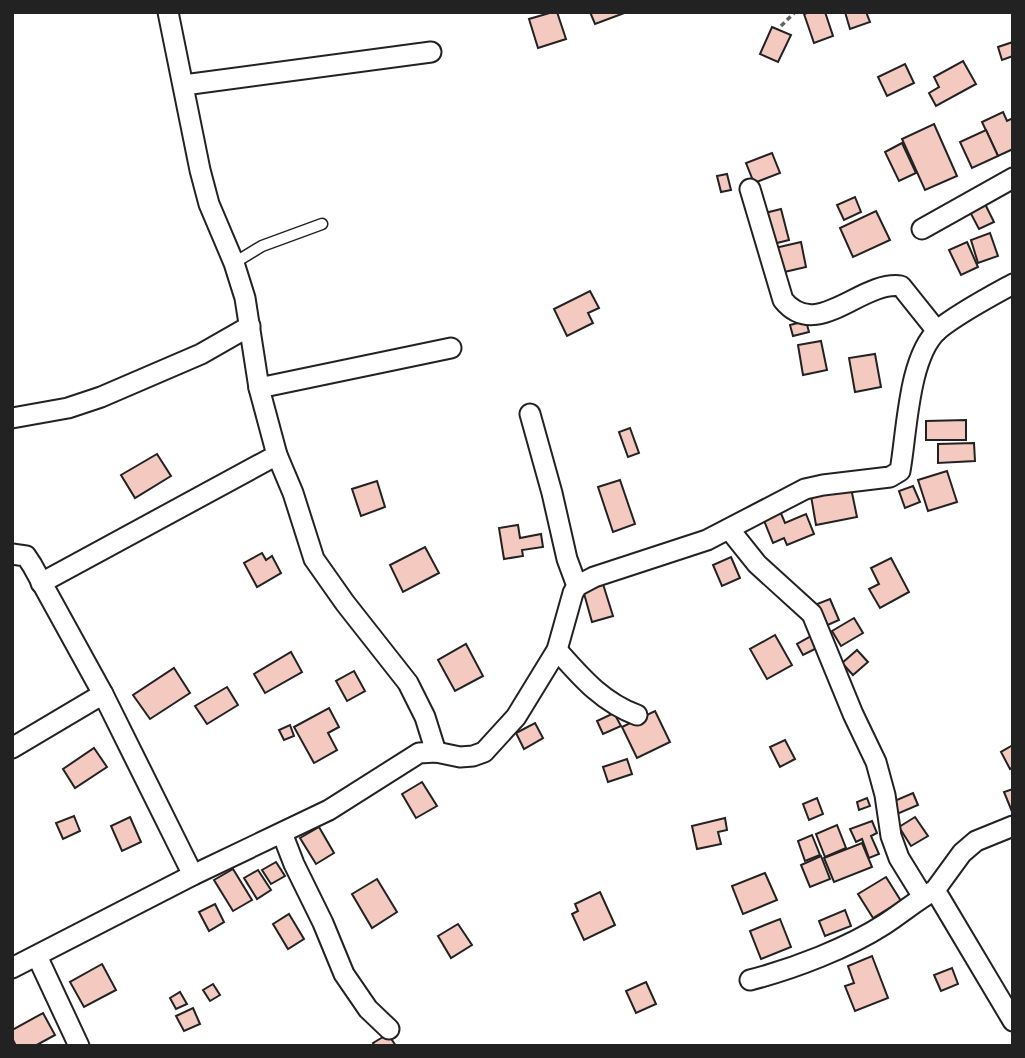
<svg xmlns="http://www.w3.org/2000/svg" width="1025" height="1058" font-family="'DejaVu Sans',sans-serif">
	<style>
		.building { fill: #f3c9c0; stroke: #222; stroke-width: 2 }
		.lines { fill: none; stroke-linecap: round; stroke-linejoin: round }
		.service-casing { stroke: #222; stroke-width: 13 }
		.minor-casing { stroke: #222; stroke-width: 23 }
		.path { stroke: #646464; stroke-width: 3.5; stroke-dasharray: 5 3.5; stroke-linecap: butt }
		.service { stroke: #fff; stroke-width: 10 }
		.minor { stroke: #fff; stroke-width: 19 }
	</style>
	<rect width="100%" height="100%" fill="#fff"/>
	<!-- building -->
	<g class="building">
		<polygon points="553,12 557,12 566,39 538,48 529,19"/>
		<polygon points="590,12 627,12 595,24"/>
		<polygon points="810,12 825,12 833,36 814,43 804,14"/>
		<polygon points="845,12 866,12 870,22 850,29"/>
		<polygon points="772,27 791,35 778,62 760,54"/>
		<polygon points="1013,42 1013,56 1002,60 998,47"/>
		<polygon points="963,61 976,84 936,106 929,93 939,87 934,77"/>
		<polygon points="905,64 914,83 887,96 878,77"/>
		<polygon points="1003,112 1007,121 1013,118 1013,149 998,156 982,122"/>
		<polygon points="934,124 957,176 925,190 902,139"/>
		<polygon points="986,130 998,156 972,168 960,142"/>
		<polygon points="902,143 916,173 899,181 885,152"/>
		<polygon points="772,153 780,173 754,183 746,163"/>
		<polygon points="727,174 731,190 721,192 717,176"/>
		<polygon points="855,197 861,212 844,220 837,205"/>
		<polygon points="985,204 994,222 979,229 970,212"/>
		<polygon points="781,209 789,240 773,244 765,213"/>
		<polygon points="876,211 890,240 853,257 840,228"/>
		<polygon points="990,233 998,256 978,263 971,240"/>
		<polygon points="801,242 806,267 780,273 775,248"/>
		<polygon points="967,242 978,267 961,275 949,250"/>
		<polygon points="590,291 599,308 588,313 593,323 567,336 554,309"/>
		<polygon points="806,321 809,332 793,336 790,325"/>
		<polygon points="821,341 827,370 803,375 798,345"/>
		<polygon points="875,354 881,387 855,392 849,358"/>
		<polygon points="966,420 966,440 926,440 926,421"/>
		<polygon points="630,428 639,453 628,457 619,432"/>
		<polygon points="974,443 975,461 938,463 938,444"/>
		<polygon points="157,454 171,476 135,498 121,475"/>
		<polygon points="947,471 957,502 928,511 918,480"/>
		<polygon points="620,480 635,524 613,532 598,487"/>
		<polygon points="377,481 385,507 361,516 352,489"/>
		<polygon points="913,486 920,502 905,508 899,491"/>
		<polygon points="851,488 857,517 816,525 811,496"/>
		<polygon points="780,511 785,523 806,514 814,534 787,545 784,538 773,543 763,518"/>
		<polygon points="518,525 520,538 541,534 543,547 522,550 523,556 504,559 499,528"/>
		<polygon points="425,547 439,573 403,592 390,565"/>
		<polygon points="262,553 266,560 272,556 281,573 257,587 244,563"/>
		<polygon points="731,557 740,578 722,586 713,565"/>
		<polygon points="891,558 909,592 880,608 869,589 879,584 871,568"/>
		<polygon points="603,584 613,616 592,622 583,590"/>
		<polygon points="830,599 839,620 821,628 812,606"/>
		<polygon points="854,618 863,633 841,646 832,631"/>
		<polygon points="815,634 821,646 803,655 797,644"/>
		<polygon points="775,635 792,665 767,679 750,649"/>
		<polygon points="466,644 483,676 455,691 438,660"/>
		<polygon points="857,650 868,662 853,675 842,663"/>
		<polygon points="291,652 302,672 265,693 254,674"/>
		<polygon points="174,668 190,693 150,719 133,695"/>
		<polygon points="354,671 365,691 347,701 336,681"/>
		<polygon points="227,687 238,705 207,724 195,706"/>
		<polygon points="329,708 339,727 328,733 337,750 314,763 294,727"/>
		<polygon points="655,711 670,742 637,758 622,727"/>
		<polygon points="614,713 621,726 603,734 597,721"/>
		<polygon points="535,723 543,738 524,749 516,733"/>
		<polygon points="290,725 294,736 284,740 279,730"/>
		<polygon points="785,740 795,759 780,767 770,747"/>
		<polygon points="1013,745 1013,767 1010,769 1001,752"/>
		<polygon points="94,748 107,767 75,788 63,769"/>
		<polygon points="627,759 632,774 608,782 603,767"/>
		<polygon points="422,782 437,806 416,818 402,794"/>
		<polygon points="1013,789 1013,814 1004,792"/>
		<polygon points="913,793 918,805 897,814 892,802"/>
		<polygon points="817,798 823,814 809,820 803,804"/>
		<polygon points="867,798 870,806 859,810 857,802"/>
		<polygon points="74,816 80,831 63,839 56,823"/>
		<polygon points="130,817 141,842 122,851 111,826"/>
		<polygon points="915,817 928,836 911,846 899,827"/>
		<polygon points="725,818 727,830 718,832 721,844 697,849 692,826"/>
		<polygon points="872,821 877,833 871,836 879,854 869,858 862,839 856,842 850,829"/>
		<polygon points="837,825 846,848 825,857 816,834"/>
		<polygon points="319,827 334,853 316,864 300,838"/>
		<polygon points="812,835 820,855 805,861 798,841"/>
		<polygon points="862,843 872,867 834,882 824,858"/>
		<polygon points="821,856 830,879 810,887 801,865"/>
		<polygon points="276,862 285,876 271,884 262,870"/>
		<polygon points="233,869 252,900 233,911 214,880"/>
		<polygon points="258,870 271,890 257,899 244,878"/>
		<polygon points="765,873 777,900 743,914 732,886"/>
		<polygon points="886,877 901,901 873,918 858,894"/>
		<polygon points="377,879 397,912 372,928 352,894"/>
		<polygon points="600,892 615,925 584,940 572,914 578,911 575,904"/>
		<polygon points="215,904 224,922 209,931 199,912"/>
		<polygon points="845,910 851,926 825,936 819,921"/>
		<polygon points="289,914 304,939 288,949 273,924"/>
		<polygon points="780,919 791,947 761,959 750,931"/>
		<polygon points="458,924 472,945 451,958 438,936"/>
		<polygon points="872,956 888,998 855,1011 845,986 854,983 848,966"/>
		<polygon points="102,964 116,990 84,1007 70,982"/>
		<polygon points="952,968 958,984 941,991 934,975"/>
		<polygon points="646,982 656,1004 636,1013 626,991"/>
		<polygon points="213,984 220,995 210,1001 203,990"/>
		<polygon points="180,992 187,1004 176,1009 170,998"/>
		<polygon points="193,1008 200,1024 184,1031 176,1016"/>
		<polygon points="43,1013 55,1035 35,1046 16,1046 12,1038 12,1030"/>
		<polygon points="388,1034 396,1046 375,1046 373,1043"/>
	</g>
	<g class="lines">
		<defs>
			<polyline id="service" points="234,263 262,246 322,224"/>
			<g id="minor">
				<polyline points="168,12 200,170 209,204 234,263 245,298 259,388 277,455 293,493 314,559 345,603 408,683 425,717 436,752"/>
				<polyline points="184,85 431,52"/>
				<path d="M750 189 783 300C817 342 861 280 901 286L937 331"/>
				<polyline points="922,229 1013,178"/>
				<polyline points="259,388 451,348"/>
				<polyline points="530,414 552,493 567,559 577,586"/>
				<polyline points="12,418 68,408 101,397 201,354 250,326"/>
				<polyline points="729,529 757,564 812,614 853,714 876,762 885,795 891,836 899,858 923,897"/>
				<polyline points="12,554 26,556 32,565 103,694 193,875"/>
				<polyline points="41,583 277,455"/>
				<path d="M557 650C581 677 602 702 637 715"/>
				<polyline points="12,748 103,694"/>
				<polyline points="282,833 294,864 323,923 344,974 368,1009 389,1029"/>
				<polyline points="935,890 962,853 976,841 1013,826"/>
				<polyline points="37,956 79,1046"/>
				<path d="M12 968 193 875 329 810 419 753 436 752 460 757 473 756 484 752 516 717 557 650 573 593 577 586 594 577 707 540 805 489 823 485 890 477 900 471C907 433 908 357 938 330 957 314 991 296 1013 284"/>
				<path d="M750 980C793 969 848 948 885 924 902 913 917 900 935 890L1013 1021"/>
			</g>
		</defs>
		<!-- service casing -->
		<use href="#service" class="service-casing"/>
		<!-- minor casing -->
		<use href="#minor" class="minor-casing"/>
		<!-- path -->
		<polyline class="path" points="781,26 795,12"/>
		<!-- service -->
		<use href="#service" class="service"/>
		<!-- minor -->
		<use href="#minor" class="minor"/>
	</g>
	<!-- border -->
	<rect width="1025" height="1058" fill="none" stroke="#222222" stroke-width="28"/>
</svg>
